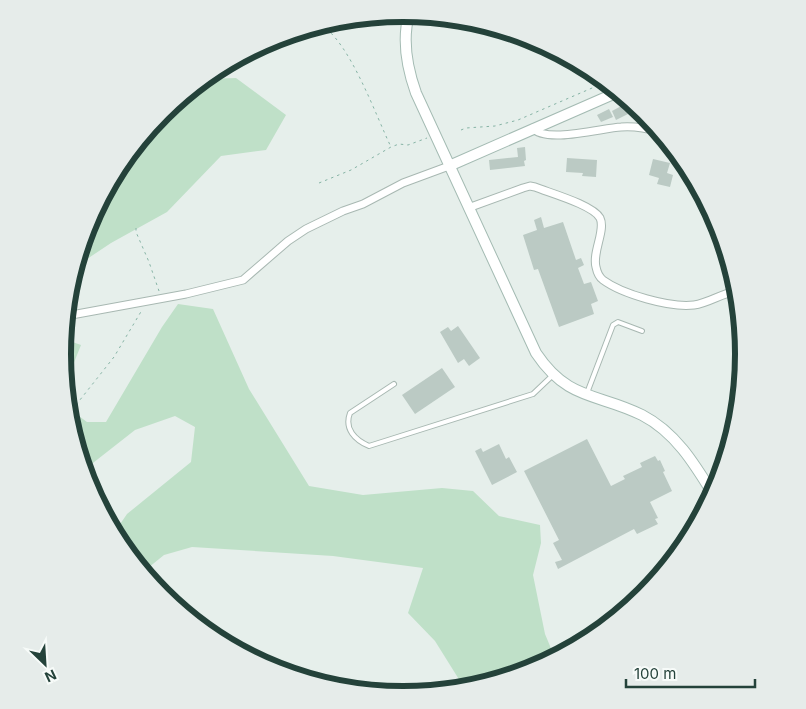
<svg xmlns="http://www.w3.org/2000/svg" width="806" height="709" font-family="Inter,sans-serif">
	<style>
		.green { fill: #bfe0c8 }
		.building { fill: #bbcac4 }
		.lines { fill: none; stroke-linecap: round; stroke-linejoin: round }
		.lane-casing { stroke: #a8b8b2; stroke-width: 6 }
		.street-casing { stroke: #a8b8b2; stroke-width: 9 }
		.secondary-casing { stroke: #a4bbb3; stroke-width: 12 }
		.path { stroke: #86b3a5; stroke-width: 1; stroke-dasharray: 2.5 4; stroke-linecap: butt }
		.lane { stroke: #fff; stroke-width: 4 }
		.street { stroke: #fff; stroke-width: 7 }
		.secondary { stroke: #fff; stroke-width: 10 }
		.rim { fill: none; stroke: #24423a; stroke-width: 6 }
	</style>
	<rect width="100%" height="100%" fill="#e6efeb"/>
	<!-- green -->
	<g class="green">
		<polygon points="236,78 286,115 266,150 221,156 167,212 111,243 75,267 88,224 120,165 162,113 205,79"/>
		<polygon points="178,304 213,309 249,389 309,486 363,495 442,488 473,491 499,516 540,525 541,543 533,575 545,634 555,658 533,669 465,689 435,641 408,613 423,568 333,556 192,547 164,555 143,572 120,544 114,533 127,514 191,462 195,427 175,416 135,430 84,470 69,421 68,408 87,422 106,422 162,327"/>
		<polygon points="64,339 81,345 65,385 62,354"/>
	</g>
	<!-- building -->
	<g class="building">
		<polygon points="625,98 644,114 635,119 632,112 616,120 612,111 627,103"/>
		<polygon points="609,109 613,117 601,122 597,115"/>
		<polygon points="525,147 526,160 524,161 525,166 490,170 489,160 518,157 517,148"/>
		<polygon points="567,158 597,160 596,177 582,176 583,173 566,172"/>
		<polygon points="653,159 670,163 667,173 673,175 670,187 657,184 659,178 649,175"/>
		<polygon points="685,165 686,165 696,183 688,184"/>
		<polygon points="541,217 544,228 563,222 576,260 581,258 584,265 578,268 584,284 591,282 598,301 591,304 594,314 559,327 538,269 534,270 523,235 537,230 534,220"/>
		<polygon points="458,326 480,358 469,366 464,359 458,363 440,332 448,327 451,331"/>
		<polygon points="442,368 455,387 415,414 402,395"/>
		<polygon points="587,439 611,486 625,479 623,476 642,467 640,463 655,456 658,461 660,460 665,471 663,472 672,491 650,502 658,518 655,519 658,524 637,534 634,529 558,569 555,562 562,560 553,543 559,540 524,471"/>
		<polygon points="499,444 506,459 509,457 517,472 492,485 475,451 481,448 483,452"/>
	</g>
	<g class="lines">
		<defs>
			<g id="lane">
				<path d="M394 384 350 413C344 429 355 440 369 446L533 394 553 375"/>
				<polyline points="587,393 613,325 618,322 642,331"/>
			</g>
			<g id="street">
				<path d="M533 128C545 144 602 128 621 127 634 126 646 128 659 132"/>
				<path d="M468 208 523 188 530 186 535 187C550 193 593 205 600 218 606 230 592 252 596 267 597 272 599 277 603 280 622 294 670 308 694 305 709 303 722 293 737 291"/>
				<polyline points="66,316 186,294 243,280 288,241 306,229 343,211 363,204 403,183 449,166"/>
			</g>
			<g id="secondary">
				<path d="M409 14C402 40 407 68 416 93L536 353C568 401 598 393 642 415 675 432 694 463 713 494"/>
				<polyline points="449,166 618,92"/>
			</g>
		</defs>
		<!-- lane casing -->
		<use href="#lane" class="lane-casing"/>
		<!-- street casing -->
		<use href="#street" class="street-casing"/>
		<!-- secondary casing -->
		<use href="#secondary" class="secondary-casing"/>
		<!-- path -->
		<g class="path">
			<path d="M321 25C350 42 376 116 391 147"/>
			<polyline points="315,27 327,29"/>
			<polyline points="461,130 466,128 495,126 518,120 606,82"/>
			<polyline points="319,183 351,170 391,147 399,144 408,145 427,138"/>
			<polyline points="136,228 136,232 149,262 159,291"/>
			<polyline points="68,415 114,357 142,310"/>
		</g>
		<!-- lane -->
		<use href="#lane" class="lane"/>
		<!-- street -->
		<use href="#street" class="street"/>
		<!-- secondary -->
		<use href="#secondary" class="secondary"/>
	</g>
	<!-- crop -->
	<path d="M0 0H806V709H0ZM71 354a332 332 0 1 1 664 0a332 332 0 1 1-664 0Z" fill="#e6ecea" fill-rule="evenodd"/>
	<path class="rim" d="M71 354a332 332 0 1 1 664 0a332 332 0 1 1-664 0Z"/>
	<!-- north arrow -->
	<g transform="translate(45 664) rotate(155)" stroke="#f7fbf9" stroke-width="4" paint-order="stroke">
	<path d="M0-4L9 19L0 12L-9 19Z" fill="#24423a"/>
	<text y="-8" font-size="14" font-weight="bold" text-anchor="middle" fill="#24423a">N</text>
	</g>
	<!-- scale -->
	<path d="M626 679v8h129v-8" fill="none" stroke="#24423a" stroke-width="2.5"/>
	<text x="634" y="679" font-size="15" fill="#24423a" stroke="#f7fbf9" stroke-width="4" paint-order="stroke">100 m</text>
</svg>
